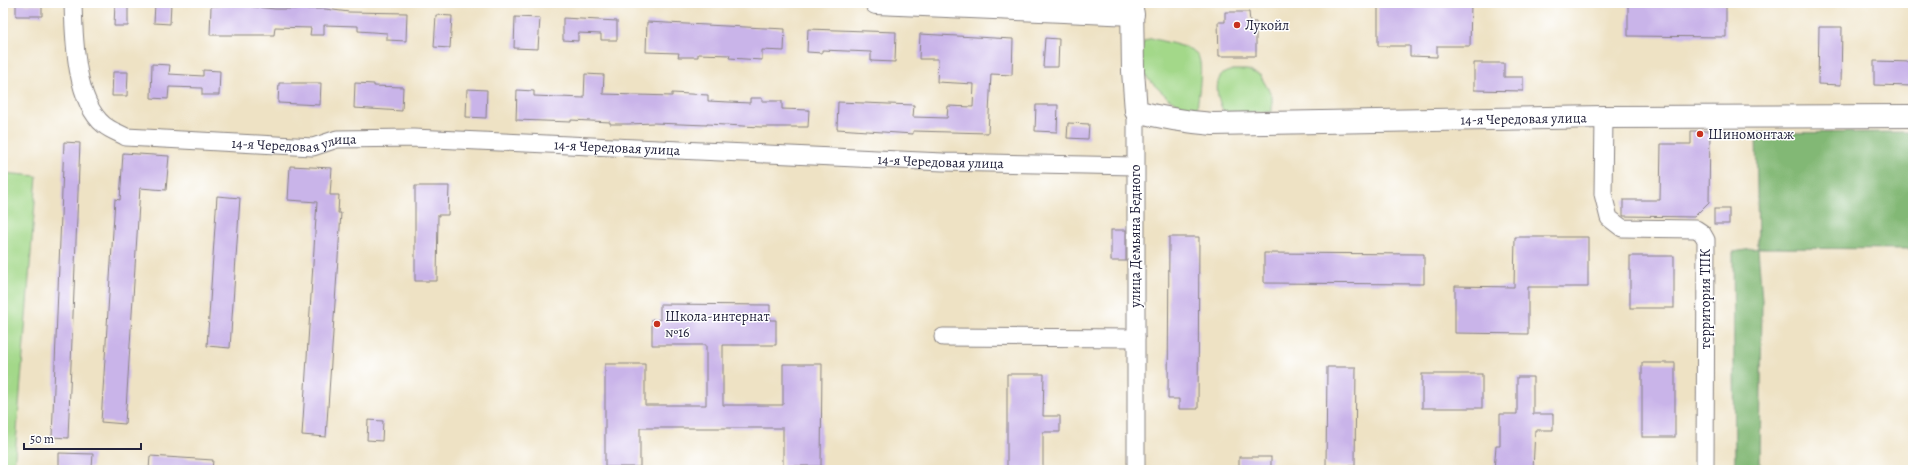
<svg xmlns="http://www.w3.org/2000/svg" width="1916" height="473" font-family="Alegreya,serif">
	<style>
		.green { fill: #a3d889; stroke: #627d62 }
		.forest { fill: #82b875; stroke: #526d58 }
		.building { fill: #c9b4e9 }
		.lines { fill: none; stroke-linecap: round; stroke-linejoin: round }
		.minor-casing { stroke: #888280; stroke-width: 19 }
		.major-casing { stroke: #888280; stroke-width: 24 }
		.minor { stroke: #fff; stroke-width: 17 }
		.major { stroke: #fff; stroke-width: 22 }
		.poi-dot { fill: #c8321e; stroke: #fff; stroke-width: 1.5 }
		.labels { text-anchor: middle; dominant-baseline: central; stroke-width: 3; stroke-linejoin: round; paint-order: stroke }
		.poi-label { font-size: 14px; fill: #22223b; stroke: #fff; text-anchor: start }
		.street-label { font-size: 14px; fill: #22223b; stroke: #fff }
	</style>
	<rect width="100%" height="100%" fill="#fff"/>
	<filter id="ink" filterUnits="userSpaceOnUse"><feTurbulence type="fractalNoise" baseFrequency=".025" numOctaves="2"/><feDisplacementMap in="SourceGraphic" scale="8" xChannelSelector="R" yChannelSelector="G"/><feConvolveMatrix kernelMatrix="1 2 1 2 8 2 1 2 1" color-interpolation-filters="sRGB"/></filter>
	<filter id="wash" filterUnits="userSpaceOnUse"><feTurbulence type="fractalNoise" baseFrequency=".012" numOctaves="4" result="noise"/><feDisplacementMap in="SourceGraphic" scale="16" xChannelSelector="R" yChannelSelector="G"/><feGaussianBlur stdDeviation="0.9" result="paint"/><feColorMatrix in="noise" values="0 0 0 0 0 0 0 0 0 0 0 0 0 0 0 0 0 1.4 0 .05"/><feComposite in="paint" operator="in"/></filter>
	<g filter="url(#wash)">
		<rect width="100%" height="100%" fill="#eee2c4"/>
		<!-- green -->
		<g class="green">
			<path d="M1151 38C1163 42 1187 45 1196 53 1205 60 1198 97 1197 109L1179 104 1168 98 1147 78 1140 67 1143 42Z"/>
			<path d="M1233 70H1247L1260 75 1272 96V112H1224C1218 102 1213 82 1223 74 1225 72 1230 71 1233 70Z"/>
			<polygon points="3,173 37,176 14,470 3,470"/>
		</g>
		<!-- forest -->
		<polygon class="forest" points="1913,132 1913,249 1758,248 1762,300 1760,470 1735,470 1733,252 1758,248 1756,133"/>
		<g id="blocks">
			<!-- building -->
			<g class="building">
				<polygon points="115,3 128,3 128,26 114,26"/>
				<polygon points="155,3 171,3 170,24 154,23"/>
				<polygon points="1378,3 1471,4 1470,46 1437,46 1437,57 1410,56 1410,46 1378,46"/>
				<polygon points="16,4 42,5 42,16 16,16"/>
				<polygon points="1628,4 1726,4 1726,37 1628,36"/>
				<polygon points="236,5 275,9 325,9 349,12 407,13 406,41 387,40 387,33 358,31 358,26 324,25 324,35 310,35 311,28 275,27 274,35 210,35 211,6"/>
				<polygon points="1225,12 1249,12 1250,22 1256,22 1256,56 1219,56 1218,22 1225,22"/>
				<polygon points="436,15 452,16 450,48 434,47"/>
				<polygon points="515,17 540,18 538,49 514,48"/>
				<polygon points="563,18 617,21 617,40 601,40 601,34 578,33 578,41 563,40"/>
				<polygon points="647,22 785,29 784,51 762,50 762,60 729,58 730,55 698,54 698,57 678,57 679,53 646,52"/>
				<polygon points="1819,27 1842,27 1841,85 1818,84"/>
				<polygon points="808,29 896,32 895,62 871,61 871,52 822,50 822,53 807,52"/>
				<polygon points="920,34 1013,39 1012,75 991,74 988,133 913,131 913,134 837,129 838,102 914,105 913,117 947,118 948,106 973,107 974,84 937,82 938,59 919,59"/>
				<polygon points="1045,38 1059,39 1058,67 1043,67"/>
				<polygon points="1874,61 1913,62 1913,86 1874,85"/>
				<polygon points="1474,63 1504,63 1504,77 1523,77 1523,91 1474,90"/>
				<polygon points="152,64 170,65 169,74 203,76 203,70 220,71 219,95 202,95 202,88 169,87 168,99 151,98"/>
				<polygon points="113,72 128,72 127,96 112,96"/>
				<polygon points="585,74 604,75 603,94 672,96 672,93 708,95 708,101 750,103 750,98 762,98 762,101 782,101 782,109 809,110 808,127 761,127 707,124 707,125 654,123 628,124 610,124 610,122 571,120 571,122 516,120 517,90 534,91 534,96 584,98"/>
				<polygon points="279,83 321,83 320,105 278,103"/>
				<polygon points="355,83 374,84 374,86 403,87 402,111 354,108"/>
				<polygon points="467,89 487,90 486,118 466,117"/>
				<polygon points="1036,105 1058,105 1057,132 1035,131"/>
				<polygon points="1068,123 1089,124 1088,139 1067,138"/>
				<polygon points="1691,131 1710,131 1709,202 1694,217 1623,216 1623,200 1660,200 1661,144 1691,144"/>
				<polygon points="64,142 80,143 68,438 52,437"/>
				<polygon points="123,153 169,156 166,190 140,188 125,424 101,422 115,199 120,200"/>
				<polygon points="290,166 332,168 330,195 339,195 338,213 341,213 326,437 302,435 317,202 288,200"/>
				<polygon points="415,186 449,186 448,215 438,215 437,281 415,281"/>
				<polygon points="217,196 240,198 230,348 207,346"/>
				<rect x="1714" y="209" width="15" height="15"/>
				<rect x="1111" y="230" width="15" height="31"/>
				<polygon points="1169,237 1199,237 1198,409 1179,409 1179,399 1168,399"/>
				<polygon points="1515,237 1588,237 1588,287 1528,287 1528,334 1455,333 1455,286 1514,287"/>
				<polygon points="1264,253 1424,254 1424,284 1264,283"/>
				<rect x="1630" y="256" width="44" height="52"/>
				<polygon points="660,304 770,305 770,320 776,320 776,345 723,345 723,405 783,405 783,364 822,364 821,466 783,466 783,428 640,428 640,467 605,467 605,364 645,364 645,405 706,405 706,345 652,345 652,319 660,320"/>
				<rect x="1642" y="363" width="33" height="74"/>
				<polygon points="1327,367 1356,367 1355,466 1326,466"/>
				<polygon points="1007,374 1044,374 1043,416 1060,416 1060,432 1043,432 1043,470 1007,470"/>
				<rect x="1422" y="374" width="60" height="34"/>
				<polygon points="1517,377 1533,377 1533,414 1553,414 1553,430 1535,430 1533,470 1494,470 1496,446 1500,446 1500,414 1517,414"/>
				<polygon points="368,420 383,421 382,441 367,440"/>
				<polygon points="59,453 93,454 92,468 59,467"/>
				<polygon points="150,456 213,460 212,470 149,470"/>
				<rect x="1239" y="457" width="32" height="13"/>
			</g>
		</g>
	</g>
	<g filter="url(#ink)">
		<use href="#blocks" fill-opacity="0" stroke="#888280" stroke-width="1"/>
		<g class="lines">
			<defs>
				<g id="minor">
					<path id="s1" d="M73 3C74 38 75 101 104 125 110 130 119 133 126 137L313 147 337 139 413 138 943 162 1135 166"/>
					<polyline points="1136,111 1136,470"/>
					<polyline points="1604,117 1603,194 1609,218 1622,228 1696,229 1702,233 1706,240 1705,470"/>
					<polyline points="943,337 1136,338"/>
				</g>
				<g id="major">
					<polyline points="876,3 1133,14"/>
					<path id="s2" d="M1132 3 1133 71 1136 111C1162 118 1187 122 1213 124L1604 117 1913 116"/>
				</g>
			</defs>
			<!-- minor casing -->
			<use href="#minor" class="minor-casing"/>
			<!-- major casing -->
			<use href="#major" class="major-casing"/>
			<!-- minor -->
			<use href="#minor" class="minor"/>
			<!-- major -->
			<use href="#major" class="major"/>
		</g>
	</g>
	<!-- markers -->
	<g class="poi-dot">
		<circle cx="1237" cy="25" r="4"/>
		<circle cx="1700" cy="134" r="4"/>
		<circle cx="657" cy="324" r="4"/>
	</g>
	<g class="labels">
		<!-- poi labels -->
		<g class="poi-label">
			<text x="1245" y="25">Лукойл</text>
			<text x="1708" y="134">Шиномонтаж</text>
			<text x="665" y="316">Школа-интернат<tspan x="665" dy="16">№16</tspan></text>
		</g>
		<!-- street labels -->
		<g class="street-label">
			<text stroke="none"><textPath href="#s2" startOffset="497">14-я Чередовая улица</textPath></text>
			<text stroke="none"><textPath href="#s1" startOffset="323">14-я Чередовая улица</textPath></text>
			<text stroke="none"><textPath href="#s1" startOffset="647">14-я Чередовая улица</textPath></text>
			<text stroke="none"><textPath href="#s1" startOffset="971">14-я Чередовая улица</textPath></text>
			<text transform="translate(1135 236) rotate(-90)">улица Демьяна Бедного</text>
			<text transform="translate(1705 299) rotate(-90)">территория ТПК</text>
		</g>
	</g>
	<!-- margin -->
	<rect width="1916" height="473" fill="none" stroke="#fff" stroke-width="16"/>
	<!-- scale -->
	<path d="M24 443v6h117v-6" fill="none" stroke="#22223b" stroke-width="2"/>
	<text x="30" y="443" font-size="12" fill="#22223b" stroke="#ffffff" stroke-width="3" paint-order="stroke">50 m</text>
</svg>
